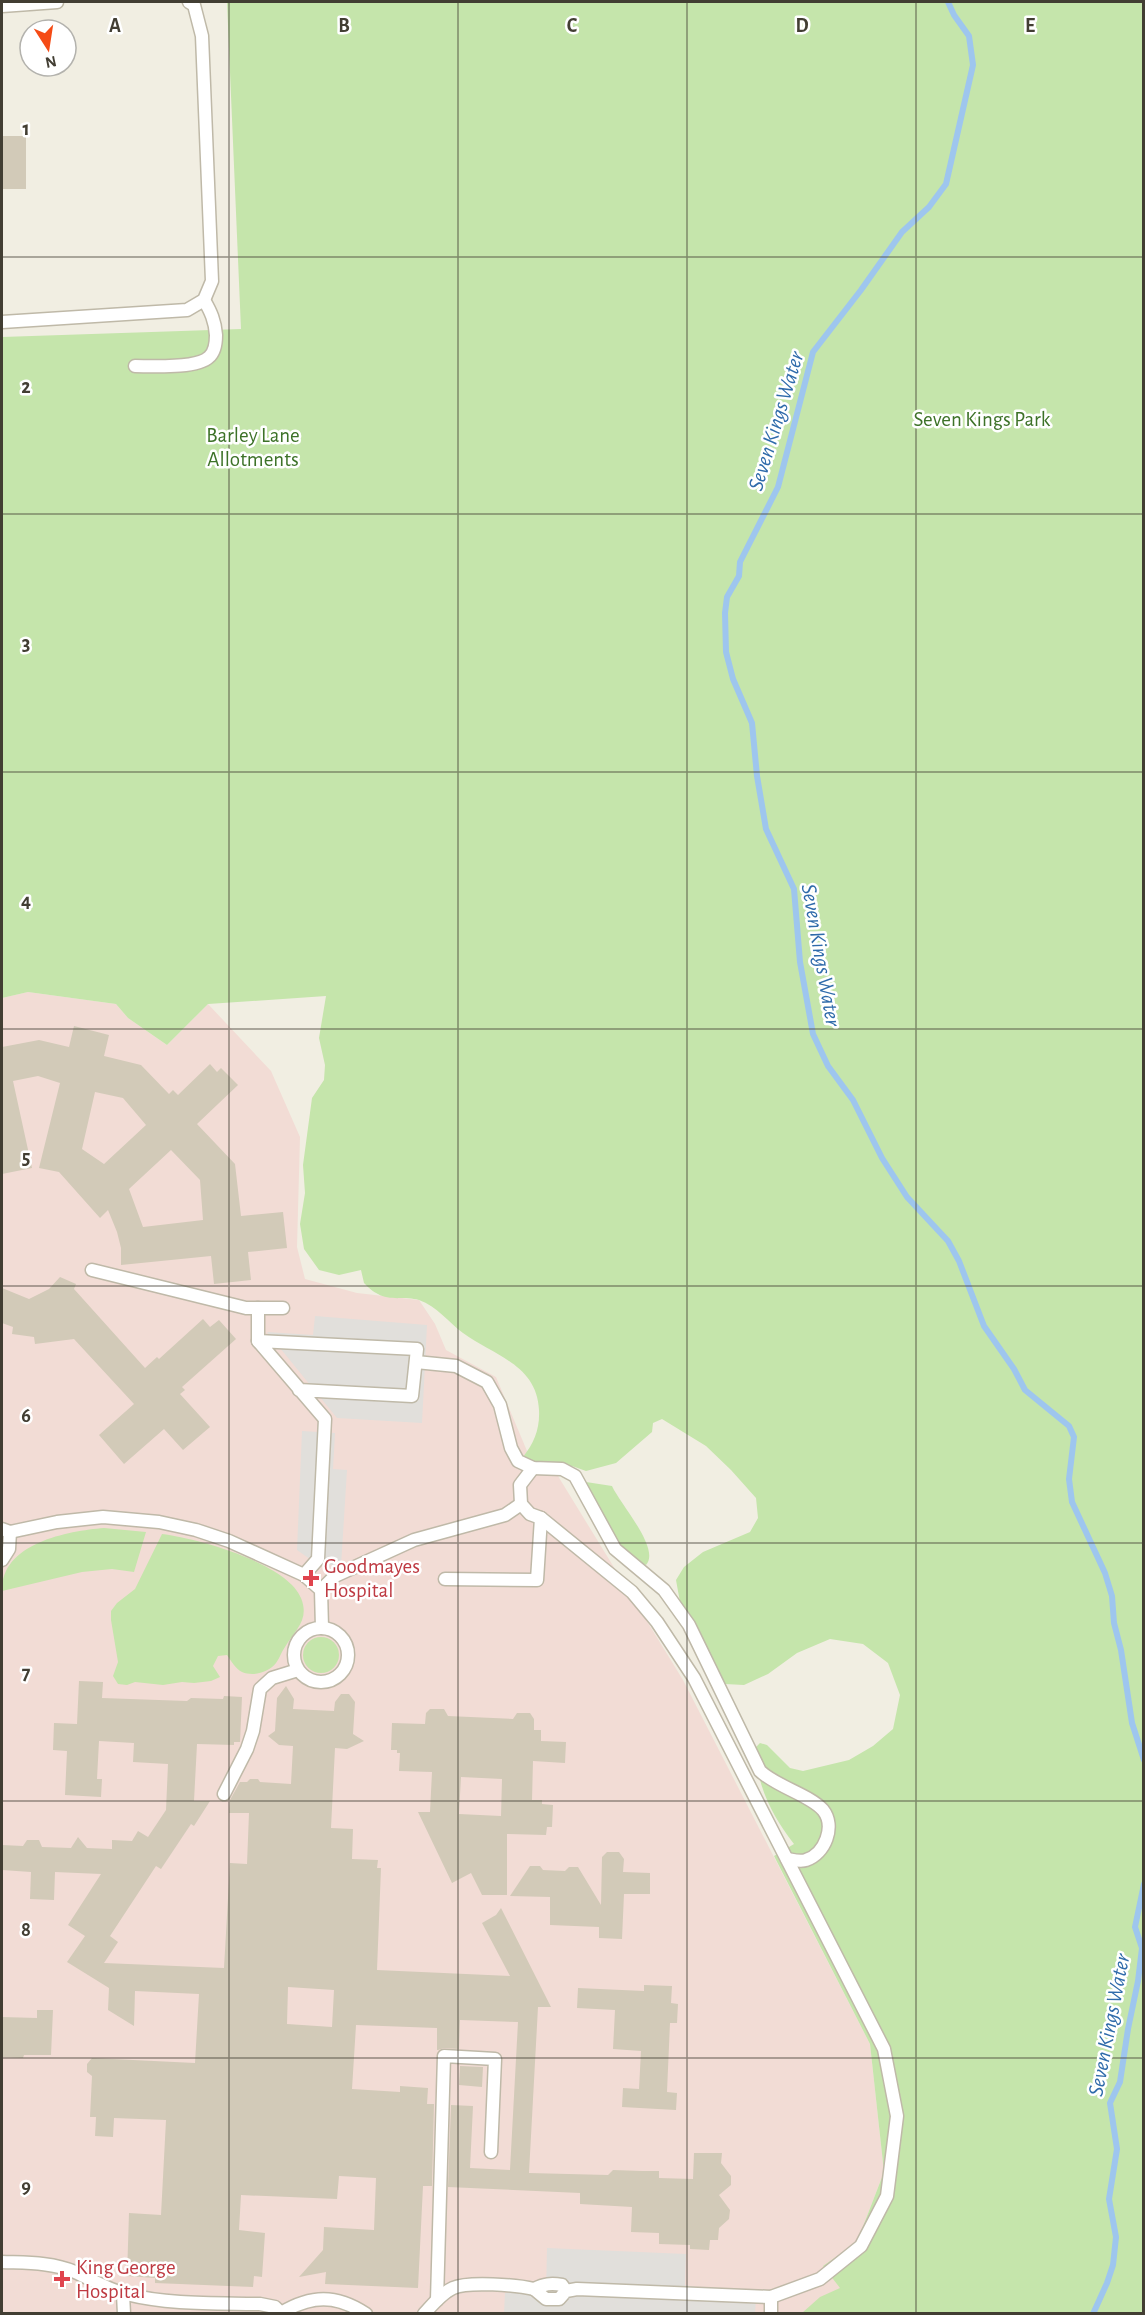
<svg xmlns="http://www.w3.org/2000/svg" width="1145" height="2315" font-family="'Alegreya Sans',sans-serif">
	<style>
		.medical { fill: #f2dcd5 }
		.green { fill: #c5e5ab }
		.parking { fill: #e1dfdb }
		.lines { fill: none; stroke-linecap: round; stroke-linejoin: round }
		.stream { stroke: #9ec6ee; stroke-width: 6 }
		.building { fill: #d2cab8; fill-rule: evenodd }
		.lane-casing { stroke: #bfb9a8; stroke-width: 15 }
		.lane { stroke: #fff; stroke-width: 12 }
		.grid { fill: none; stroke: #423e33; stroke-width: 1.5; stroke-opacity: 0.55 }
		.health-dot { fill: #e0444e; stroke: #fff; stroke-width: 2 }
		.labels { text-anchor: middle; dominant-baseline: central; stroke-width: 5; stroke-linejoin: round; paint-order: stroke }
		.park-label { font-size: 21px; fill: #3d7228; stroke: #fff }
		.health-label { font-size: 21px; fill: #be3a42; stroke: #fff; text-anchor: start }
		.water-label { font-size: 22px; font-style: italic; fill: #2f6baa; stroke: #fff }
		.grid-label { font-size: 20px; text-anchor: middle; font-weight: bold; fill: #423e33; stroke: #fff; stroke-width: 5; stroke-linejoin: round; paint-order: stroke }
	</style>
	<rect width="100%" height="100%" fill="#f1eee2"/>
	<!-- medical -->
	<polygon class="medical" points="28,992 116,1004 128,1018 167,1045 208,1004 271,1071 300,1137 297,1247 305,1279 357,1293 419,1300 435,1324 446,1350 496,1377 527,1451 550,1463 683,1680 870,2044 884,2172 857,2242 863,2313 2,2313 2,998"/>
	<!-- green -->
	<g class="green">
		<path d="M227 2H1143V2313H802L820 2297 840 2288 823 2266 857 2242 884 2172 870 2044 774 1856 794 1844C771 1814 757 1786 755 1748L760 1743 767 1745 790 1768 803 1771 849 1760 873 1746 893 1729 900 1695 888 1663 863 1644 830 1639 797 1653 768 1674 744 1685 725 1684 696 1625 680 1602 676 1580 684 1567 703 1552 750 1532 758 1518 756 1498 731 1470 706 1446 662 1419 653 1423 652 1432 616 1463 586 1471 572 1466 559 1476 550 1463 535 1465 523 1457C534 1443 540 1429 539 1410 537 1365 495 1356 463 1333 448 1322 437 1306 419 1300 406 1296 389 1301 378 1294 373 1292 368 1287 364 1283L361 1270 339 1275 319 1270 304 1249 300 1224 305 1193 303 1165 312 1098 324 1080 325 1065 319 1038 326 996 208 1004 167 1045 128 1018 116 1004 28 992 2 998V337L241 329Z"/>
		<path d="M586 1482 612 1486C620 1504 661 1549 646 1565 619 1557 598 1507 586 1482Z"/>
		<path d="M104 1528 146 1532 134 1572 112 1569 82 1572 2 1591C1 1543 68 1531 104 1528Z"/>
		<path d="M162 1534C196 1538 287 1563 301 1598 310 1620 295 1630 285 1647 281 1652 280 1658 276 1663 269 1672 254 1677 242 1672 236 1669 231 1661 227 1655L218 1656 213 1666 220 1677 211 1681 194 1683 182 1682 163 1685 135 1682 127 1685 118 1684 113 1676 118 1662 111 1620V1611L117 1603 135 1589Z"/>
		<circle cx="321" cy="1655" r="18"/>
	</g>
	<!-- parking -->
	<g class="parking">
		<polygon points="315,1316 427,1325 422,1423 337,1418 267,1332 313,1335"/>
		<polygon points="302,1431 335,1433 333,1469 347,1470 341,1566 317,1564 297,1550"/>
		<polygon points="547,2248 686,2254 685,2285 756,2300 755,2313 504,2314 505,2293 546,2293"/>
	</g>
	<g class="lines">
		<!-- stream -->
		<g class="stream">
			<polyline points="948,2 954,15 969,36 973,65 946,184 929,207 902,232 861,290 813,352 778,487 740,562 739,576 727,597 725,613 726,652 733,679 752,723 757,776 766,829 794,889 800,962 813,1034 828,1066 853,1100 882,1158 907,1197 948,1241 959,1261 984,1326 1014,1369 1025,1390 1069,1426 1074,1437 1069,1479 1072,1502 1105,1573 1112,1596 1114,1623 1121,1650 1132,1723 1144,1760"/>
			<polyline points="1093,2314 1107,2283 1113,2265 1116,2237 1109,2199 1117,2149 1110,2103 1120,2082 1128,2029 1138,1981 1142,1948 1135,1927 1144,1884"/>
		</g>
	</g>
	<!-- building -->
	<g class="building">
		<rect x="2" y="136" width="24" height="53"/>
		<path d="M74 1026 109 1035 104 1056 141 1065 169 1094 173 1090 178 1095 210 1064 217 1072 221 1068 238 1085 197 1124 235 1164 241 1216 283 1212 287 1248 248 1252 251 1280 214 1284 211 1256 121 1265V1248L117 1232 108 1210 100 1218 59 1172 39 1168 60 1083 38 1076 13 1081 32 1168 2 1174V1047L39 1040 69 1047ZM95 1092 123 1098 146 1125 104 1164 82 1149ZM171 1150 200 1180 203 1220 143 1227 129 1189Z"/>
		<polygon points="60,1277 76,1284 74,1289 145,1368 157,1357 159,1359 203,1319 210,1327 219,1320 236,1339 182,1387 185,1390 180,1394 210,1427 183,1450 164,1429 124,1464 99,1435 134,1404 74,1339 35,1344 34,1337 12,1334 13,1327 2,1323 2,1288 29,1299 49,1289"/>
		<path d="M79 1681 103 1682 102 1698 187 1701 191 1698 223 1699 224 1696 242 1697 240 1742H234V1745L197 1744 194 1801H210L194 1826 191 1824 161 1869 156 1866 110 1936 118 1942 104 1963 224 1968 230 1863 247 1864 249 1813H229L230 1800 240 1782H247L250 1779H258L260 1782 291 1784 293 1746 279 1745 268 1736 275 1731 277 1698 286 1686 294 1699 293 1709 334 1711 335 1702 341 1694H349L355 1702 353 1734 364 1741 347 1749 335 1748 331 1828 353 1829 352 1859 378 1860 377 1868H381L377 1970 510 1976 482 1923 496 1915 501 1908 551 2007H538L529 2173 608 2175 613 2170 642 2171H659V2178L693 2179 694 2153H722L721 2163 731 2176V2185L719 2195 730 2210 729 2219 719 2228 718 2240H710L709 2250 690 2249V2245L659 2244V2233L631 2232 632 2207 580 2204V2193L448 2187 451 2105 473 2106 470 2168 510 2170 518 2022 460 2020 459 2049 444 2048 438 2050H437V2028L356 2025 352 2089 400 2092V2086L428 2088 427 2104H434L432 2186H423L418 2288 325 2284 326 2272 299 2277 323 2250 324 2227 374 2230 376 2178 339 2176 337 2199 241 2195 239 2230 265 2233 262 2277 254 2276 253 2287 155 2283V2278L127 2276 129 2213 161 2215 166 2120 114 2118 113 2137 95 2136 96 2117H90L92 2076 87 2072V2064L92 2058 195 2063 199 1994 135 1991 134 2026 108 2010 109 1988 67 1962 85 1936 68 1925 101 1874 55 1872 54 1900 30 1899 31 1872 2 1870V1845L23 1846 27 1840H39L42 1847 71 1848 78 1837 87 1848 112 1849V1840L132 1841 138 1831 148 1837 166 1810 168 1764 133 1762 134 1743 99 1741 97 1779H102L101 1797 65 1795 67 1751 53 1750 54 1723 77 1724ZM288 1987 334 1990 332 2027 287 2024Z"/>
		<path d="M430 1709H444L448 1716 513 1719 517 1713H530L534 1719V1730H541V1741L566 1742 565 1763 533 1761 532 1800H542V1804L553 1805 552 1827H547L546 1835 507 1834V1895H482L471 1873 452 1883 418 1812H430L432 1772 399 1771 400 1753H397V1750H391L392 1723 425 1724 426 1713ZM461 1777 502 1779 501 1816 459 1814Z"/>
		<polygon points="607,1852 619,1852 624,1859 623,1872 650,1873 650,1894 624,1894 622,1939 599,1938 599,1927 550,1925 550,1897 510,1896 530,1866 540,1866 543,1870 565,1871 569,1867 578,1867 601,1905 602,1857"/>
		<polygon points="644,1985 672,1986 671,2003 678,2004 677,2023 670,2023 667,2092 677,2093 676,2110 622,2107 623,2088 639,2089 641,2051 613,2049 615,2010 577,2008 578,1988 644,1991"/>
		<polygon points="37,2010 53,2010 51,2055 24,2055 23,2058 2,2057 2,2017 37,2018"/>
		<polygon points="460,2066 483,2067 482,2087 459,2085"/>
	</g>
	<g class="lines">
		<defs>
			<g id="lane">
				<polyline points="2,6 57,2"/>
				<polyline points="2,322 187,310 204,300 212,281 202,36 194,5 189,2"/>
				<path d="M135 366C151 366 197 369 209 357 215 352 216 343 216 335 215 321 211 312 204 300"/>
				<polyline points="92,1270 246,1308 258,1308 258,1341"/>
				<polyline points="258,1308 283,1308"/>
				<path d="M416 1362 456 1366 487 1382 500 1405 511 1448 518 1461 533 1468 562 1469 575 1476 615 1549 664 1590 689 1625 760 1771C777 1787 810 1795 823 1810 836 1826 825 1854 806 1860 801 1862 793 1860 787 1859"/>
				<polyline points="299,1390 412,1396 417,1349 258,1341 325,1419 318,1559 304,1575"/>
				<polyline points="533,1468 520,1485 521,1504 530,1514 541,1518 632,1592 657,1622 694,1678 884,2049 897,2116 887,2196 861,2246 820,2279 771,2297 577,2289 566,2291 559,2299 546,2299 534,2289"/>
				<polyline points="2,1529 10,1532 57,1522 103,1517 159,1522 196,1530 229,1541 304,1575 321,1590 322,1628"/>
				<polyline points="2,1560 9,1549 10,1532"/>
				<polyline points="445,1579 537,1580 541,1518"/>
				<polyline points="321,1590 335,1576 414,1540 505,1515 521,1504"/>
				<circle cx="321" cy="1655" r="27"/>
				<polyline points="224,1794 247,1749 253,1731 260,1689 272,1678 298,1670"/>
				<path d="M2 2262C26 2263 51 2262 75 2272 91 2279 108 2290 126 2294 170 2305 215 2303 260 2304L275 2307 282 2314"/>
				<path d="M534 2289C544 2284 551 2283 562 2285L566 2291"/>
				<polyline points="123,2294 124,2314"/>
				<polyline points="437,2300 444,2056 495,2059 491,2152"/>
				<path d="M281 2313C311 2295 336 2294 366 2314"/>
				<path d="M424 2314C432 2305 442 2293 453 2288 468 2281 517 2285 534 2289"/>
				<polyline points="771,2314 771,2297"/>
			</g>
		</defs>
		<!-- lane casing -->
		<use href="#lane" class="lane-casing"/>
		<!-- lane -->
		<use href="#lane" class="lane"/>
	</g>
	<!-- grid -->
	<path class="grid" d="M229 2V2314M458 2V2314M687 2V2314M916 2V2314M2 257H1144M2 514H1144M2 772H1144M2 1029H1144M2 1286H1144M2 1543H1144M2 1801H1144M2 2058H1144"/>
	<!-- markers -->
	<g class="health-dot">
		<path d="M308 1569h6v6h6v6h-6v6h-6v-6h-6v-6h6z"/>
		<path d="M59 2270h6v6h6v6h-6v6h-6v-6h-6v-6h6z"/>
	</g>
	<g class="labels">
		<!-- park labels -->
		<g class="park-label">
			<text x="982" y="419">Seven Kings Park</text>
			<text x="253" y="435">Barley Lane<tspan x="253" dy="24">Allotments</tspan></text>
		</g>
		<!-- health labels -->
		<g class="health-label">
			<text x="324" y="1566">Goodmayes<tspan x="324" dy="24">Hospital</tspan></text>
			<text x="76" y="2267">King George<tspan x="76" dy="24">Hospital</tspan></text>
		</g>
		<!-- water labels -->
		<g class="water-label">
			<text transform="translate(776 421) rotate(-73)">Seven Kings Water</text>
			<text transform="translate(821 955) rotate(80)">Seven Kings Water</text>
			<text transform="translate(1109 2025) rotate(-79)">Seven Kings Water</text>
		</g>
	</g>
	<g class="grid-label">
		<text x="115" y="32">A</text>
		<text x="344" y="32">B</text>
		<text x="572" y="32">C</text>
		<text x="802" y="32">D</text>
		<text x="1030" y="32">E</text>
		<text x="26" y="135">1</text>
		<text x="26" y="393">2</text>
		<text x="26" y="650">3</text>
		<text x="26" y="907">4</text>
		<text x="26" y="1164">5</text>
		<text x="26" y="1422">6</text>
		<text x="26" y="1679">7</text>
		<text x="26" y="1936">8</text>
		<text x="26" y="2193">9</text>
	</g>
	<!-- border -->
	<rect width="1145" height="2315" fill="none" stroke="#423e33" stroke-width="6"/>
	<!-- north arrow -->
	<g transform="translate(48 48) rotate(168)"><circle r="28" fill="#ffffff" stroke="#b3b2ad" stroke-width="1.5"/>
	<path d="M0-4.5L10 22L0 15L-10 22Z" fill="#f54b15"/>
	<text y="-9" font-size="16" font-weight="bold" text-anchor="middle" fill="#423e33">N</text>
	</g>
</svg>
